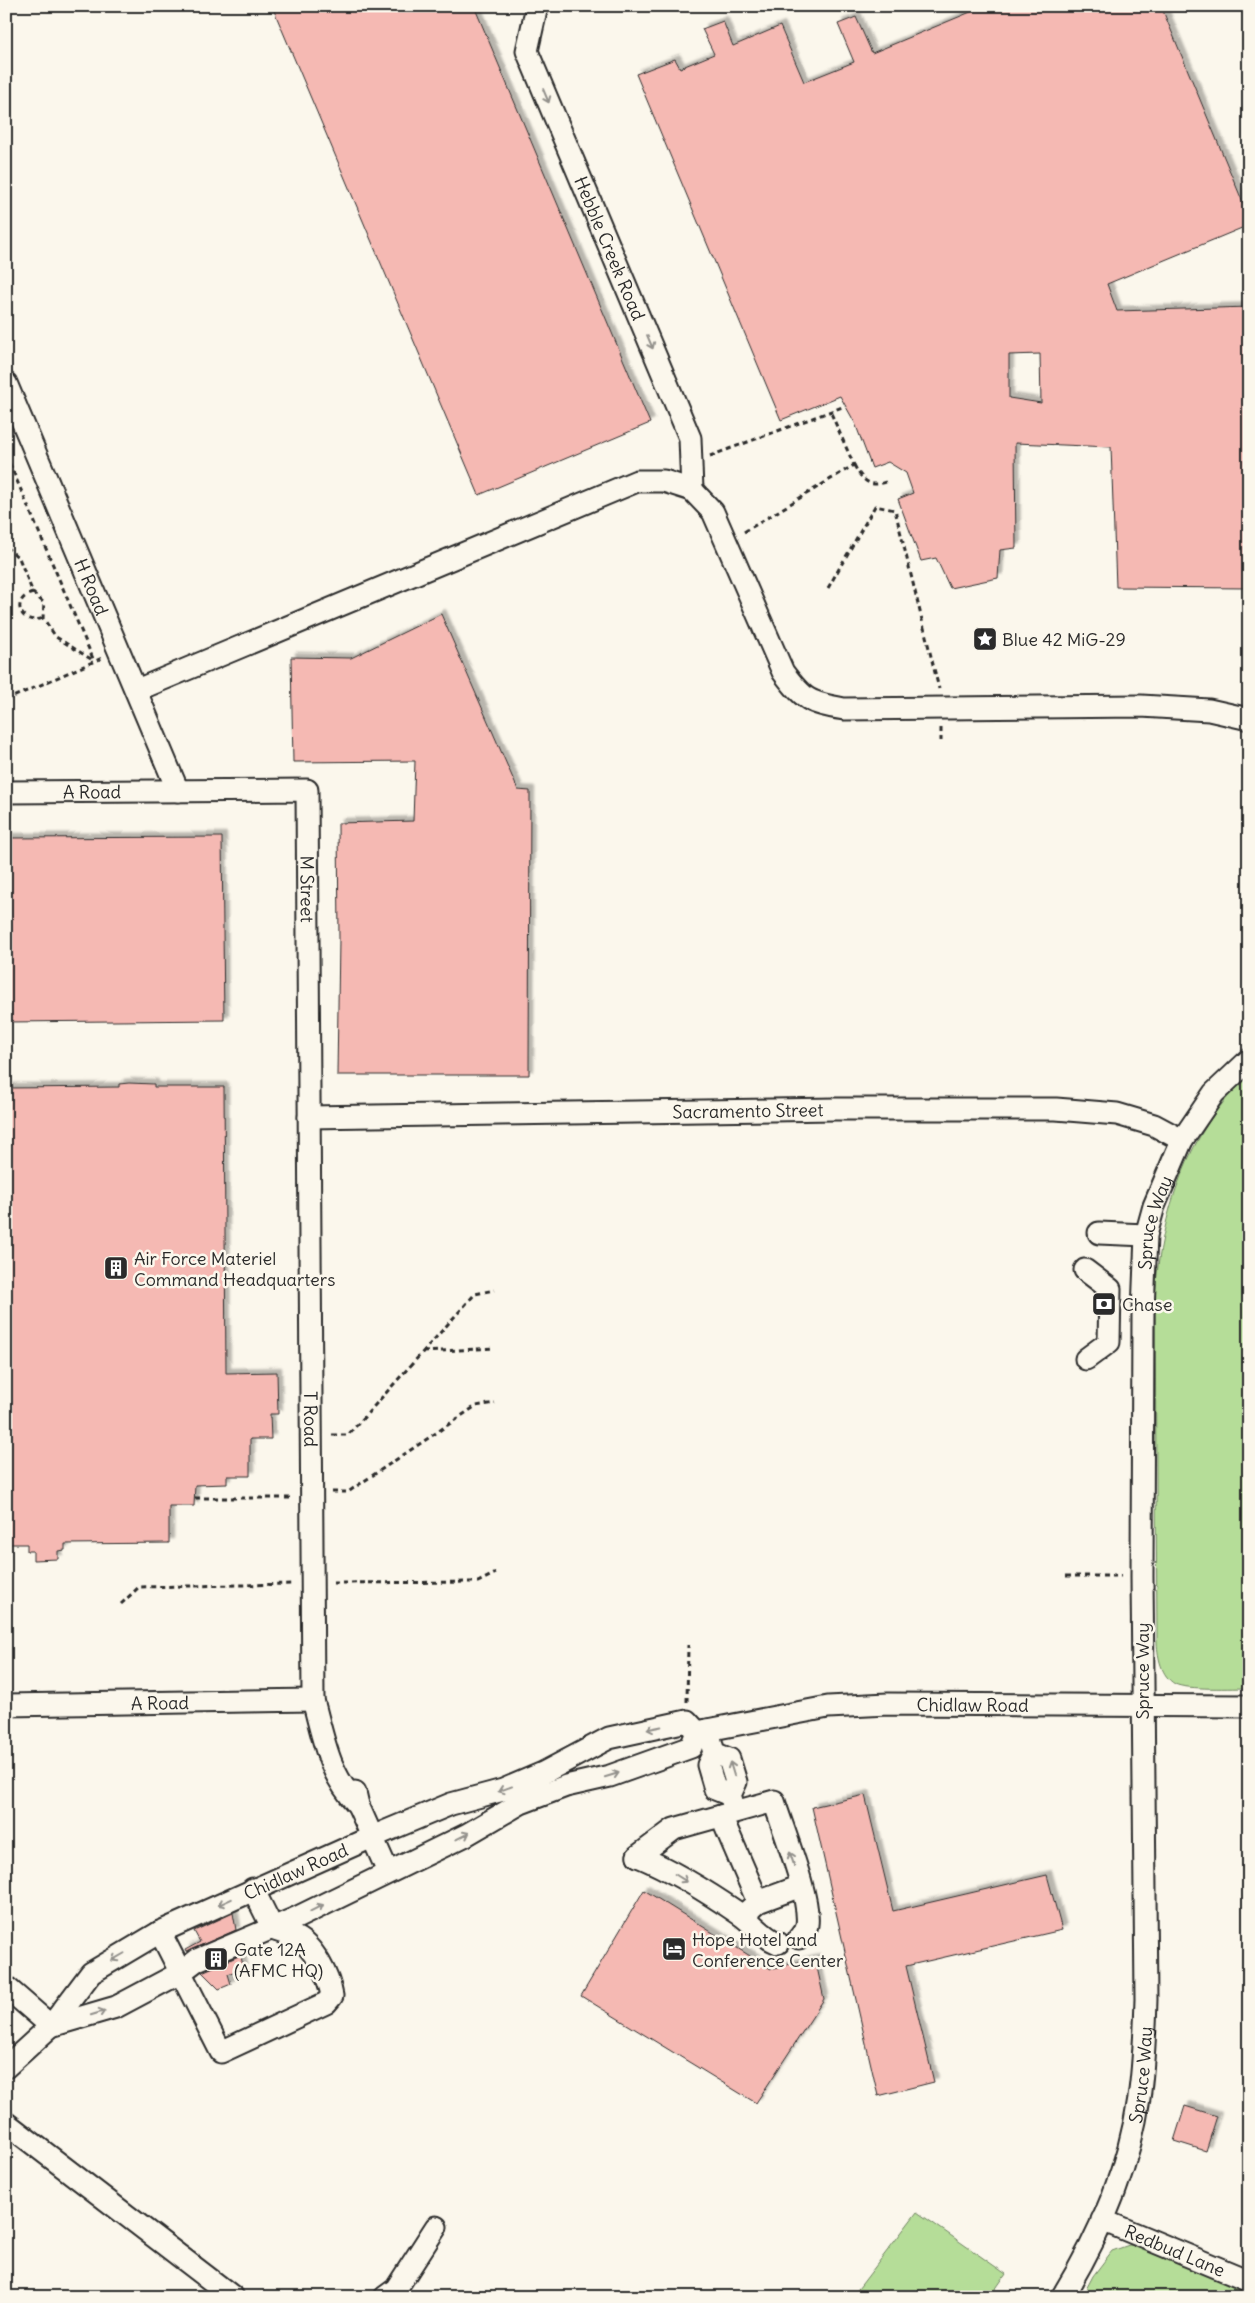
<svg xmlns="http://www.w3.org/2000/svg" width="1255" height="2303" font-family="Delius,sans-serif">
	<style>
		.green { fill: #b5dd98; stroke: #708462 }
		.building { fill: #f5b9b3; stroke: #2b2b2b; fill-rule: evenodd; filter: url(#shadow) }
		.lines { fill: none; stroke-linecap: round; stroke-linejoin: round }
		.minor-casing { stroke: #2b2b2b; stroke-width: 25 }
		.path { stroke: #2b2b2b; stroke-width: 3; stroke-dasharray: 5 4; stroke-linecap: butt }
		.minor { stroke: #fbf7ec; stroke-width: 21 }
		.oneway { stroke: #93918c }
		.labels { text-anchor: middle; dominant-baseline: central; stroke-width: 5; stroke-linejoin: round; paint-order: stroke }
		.street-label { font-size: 18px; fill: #2b2b2b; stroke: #fbf7ec }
		.poi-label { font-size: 18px; fill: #2b2b2b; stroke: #fbf7ec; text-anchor: start }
	</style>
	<defs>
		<filter id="shadow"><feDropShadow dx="4.5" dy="-4.5" stdDeviation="1" flood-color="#0004"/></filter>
	</defs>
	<rect width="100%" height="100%" fill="#fbf7ec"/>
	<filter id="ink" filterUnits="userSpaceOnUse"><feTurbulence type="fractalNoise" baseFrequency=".02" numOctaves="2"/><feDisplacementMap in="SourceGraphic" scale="10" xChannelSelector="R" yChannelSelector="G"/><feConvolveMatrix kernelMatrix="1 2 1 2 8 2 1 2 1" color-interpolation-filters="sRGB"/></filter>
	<g filter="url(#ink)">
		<!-- green -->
		<g class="green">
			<path d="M1249 1075V1688C1233 1688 1187 1690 1175 1684 1161 1676 1158 1657 1157 1643L1155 1295C1161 1214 1187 1131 1249 1075Z"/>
			<polygon points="917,2212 1006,2274 990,2297 852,2297"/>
			<polygon points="1129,2245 1140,2246 1249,2293 1249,2297 1082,2297 1093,2276 1112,2251"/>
		</g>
		<!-- building -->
		<g class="building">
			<polygon points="272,6 474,6 650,423 479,495"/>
			<path d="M985 6H1161L1249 217V225L1107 284 1117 311 1249 307V588L1116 587 1111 447 1015 443 1016 548 1000 550 998 578 950 588 936 558 921 561 898 499 913 493 906 473 888 462 872 468 855 423 840 396 781 420 636 74 675 59 680 68 714 54 702 29 723 21 733 46 780 26 804 82 854 62 838 24 856 17 872 53ZM1040 354 1041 403 1009 398V355Z"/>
			<polygon points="441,614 518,790 530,791 529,1075 337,1075 339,939 338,823 413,821 415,761 293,762 291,657 351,658"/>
			<polygon points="222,837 224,1020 6,1022 6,838"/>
			<polygon points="129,1083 154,1084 154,1087 224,1087 226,1373 277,1372 278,1414 270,1414 271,1439 250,1439 250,1476 227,1476 227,1484 195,1485 194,1506 169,1506 169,1543 65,1544 65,1550 58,1551 58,1559 33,1560 33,1551 27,1551 27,1544 6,1544 6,1088 119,1087 119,1084"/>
			<polygon points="865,1795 893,1911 1047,1875 1062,1930 906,1966 934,2082 878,2096 812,1807"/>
			<polygon points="644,1890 771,1969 815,1958 824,1999 756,2103 581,1996"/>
			<polygon points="233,1913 236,1930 186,1952 185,1950 200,1942 194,1931"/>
			<polygon points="241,1955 243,1968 228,1974 231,1984 219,1989 202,1972"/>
			<polygon points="1185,2106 1217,2116 1206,2151 1174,2141"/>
		</g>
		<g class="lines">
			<defs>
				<g id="minor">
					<path id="s1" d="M537 6 527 51 690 438 692 490"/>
					<path id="s2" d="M6 383 178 791"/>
					<path d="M137 690 637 481H664L692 490 713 512 783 672C804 700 809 703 844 709L1141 706 1209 710 1249 719"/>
					<path id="s3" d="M6 792 307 790 313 1700C324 1740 328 1773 358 1805"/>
					<path id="s4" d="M309 1117 835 1109H1056L1117 1114 1154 1125 1182 1140"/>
					<polyline points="1099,1233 1146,1235"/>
					<polyline points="1085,1270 1110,1289 1109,1342 1086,1359"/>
					<path id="s5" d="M6 1705 313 1700"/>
					<polyline points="708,1730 714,1753 708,1765 715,1789 730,1795"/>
					<path id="s6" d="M697 1732 828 1707 888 1704 1249 1706"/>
					<polyline points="714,1753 729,1759 736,1782 730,1795 734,1807"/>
					<polyline points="355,1792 358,1805 388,1872"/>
					<polyline points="721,1816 758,1902"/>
					<path d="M638 1856 674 1829 774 1801C783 1830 811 1898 807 1925 806 1930 802 1934 799 1938"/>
					<path d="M638 1856C674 1871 709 1893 741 1915 754 1924 764 1938 778 1943"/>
					<polyline points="748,1911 758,1902 801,1886"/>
					<path d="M160 1932 221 2052 326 2003 332 1996C329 1977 314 1946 295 1937 288 1934 280 1932 273 1929L253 1889"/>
					<polyline points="6,1987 51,2026"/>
					<polyline points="51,2026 116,2007 180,1973 197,1960 296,1918 466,1835 521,1803 566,1786 610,1776 691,1747 697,1732"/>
					<path id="s7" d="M6 2067 51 2026 91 1973 160 1932 372 1837 451 1804 503 1790 543 1773 609 1738 687 1721 697 1732"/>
					<polyline points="6,2123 233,2297"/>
					<path id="s8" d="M1102 2220 1249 2281"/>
					<polyline points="385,2297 396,2289 436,2227"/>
					<path id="s9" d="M1062 2297C1099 2237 1129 2168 1139 2098 1144 2065 1145 2032 1146 1999L1142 1577 1143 1311 1146 1235 1154 1206 1182 1140 1214 1093 1249 1060"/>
				</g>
			</defs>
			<!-- minor casing -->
			<use href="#minor" class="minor-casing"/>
			<!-- path -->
			<g class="path">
				<polyline points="6,455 94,661"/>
				<polyline points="710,456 845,406"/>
				<path d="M854 465C862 480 869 488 886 482"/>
				<polyline points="744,532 854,465 830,411"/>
				<polyline points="6,547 19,558 33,593 44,603 43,618 56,637 94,661"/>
				<polyline points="828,588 875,506 895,510 939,689"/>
				<path d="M33 593C9 599 21 627 43 618"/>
				<polyline points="6,700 102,658"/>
				<polyline points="941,728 941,741"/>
				<polyline points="423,1352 494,1348"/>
				<polyline points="332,1435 348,1435 475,1294 494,1290"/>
				<polyline points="332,1492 348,1492 476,1406 495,1403"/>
				<polyline points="195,1498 291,1498"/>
				<polyline points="1066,1576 1121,1576"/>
				<polyline points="333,1583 478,1582 496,1573"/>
				<polyline points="121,1604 139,1587 292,1584"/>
				<polyline points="687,1702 688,1645"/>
			</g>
			<!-- minor -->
			<use href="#minor" class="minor"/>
		</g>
		<!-- one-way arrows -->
		<defs><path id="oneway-shaft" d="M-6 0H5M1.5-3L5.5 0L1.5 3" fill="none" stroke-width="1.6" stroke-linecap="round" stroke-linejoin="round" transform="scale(1.25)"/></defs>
		<g class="oneway">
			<use href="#oneway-shaft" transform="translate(546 96) rotate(67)"/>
			<use href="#oneway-shaft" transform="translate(650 342) rotate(67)"/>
			<use href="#oneway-shaft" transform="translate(654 1728) rotate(168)"/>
			<use href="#oneway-shaft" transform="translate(732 1769) rotate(-107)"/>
			<use href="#oneway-shaft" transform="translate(612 1775) rotate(-17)"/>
			<use href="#oneway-shaft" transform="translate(505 1789) rotate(160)"/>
			<use href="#oneway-shaft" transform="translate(463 1836) rotate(-27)"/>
			<use href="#oneway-shaft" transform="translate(792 1859) rotate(-108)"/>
			<use href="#oneway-shaft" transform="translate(681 1878) rotate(32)"/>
			<use href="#oneway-shaft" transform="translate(225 1902) rotate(155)"/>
			<use href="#oneway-shaft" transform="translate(317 1908) rotate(-27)"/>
			<use href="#oneway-shaft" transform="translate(118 1957) rotate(150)"/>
			<use href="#oneway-shaft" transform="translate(98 2013) rotate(-17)"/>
		</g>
	</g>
	<!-- icons -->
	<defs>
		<symbol id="sight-square" viewBox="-11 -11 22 22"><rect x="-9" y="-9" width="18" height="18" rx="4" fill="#2b2b2b" stroke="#fbf7ec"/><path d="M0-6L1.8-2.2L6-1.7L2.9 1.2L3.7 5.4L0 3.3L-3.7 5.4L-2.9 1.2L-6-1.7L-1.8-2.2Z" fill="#fff"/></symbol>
		<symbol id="building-square" viewBox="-11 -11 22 22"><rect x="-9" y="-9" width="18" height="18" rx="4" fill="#2b2b2b" stroke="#fbf7ec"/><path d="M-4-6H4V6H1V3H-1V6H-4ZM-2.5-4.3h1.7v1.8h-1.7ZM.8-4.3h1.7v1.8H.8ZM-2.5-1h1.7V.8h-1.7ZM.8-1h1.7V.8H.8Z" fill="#fff"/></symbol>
		<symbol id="bank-square" viewBox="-11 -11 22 22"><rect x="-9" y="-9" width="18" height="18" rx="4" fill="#2b2b2b" stroke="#fbf7ec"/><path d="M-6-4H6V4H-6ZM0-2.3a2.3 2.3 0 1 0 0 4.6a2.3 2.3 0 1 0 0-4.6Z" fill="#fff"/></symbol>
		<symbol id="hotel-square" viewBox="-11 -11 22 22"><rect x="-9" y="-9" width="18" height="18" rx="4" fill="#2b2b2b" stroke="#fbf7ec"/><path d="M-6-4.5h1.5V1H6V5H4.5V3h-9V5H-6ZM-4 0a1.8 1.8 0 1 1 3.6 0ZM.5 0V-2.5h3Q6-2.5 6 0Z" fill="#fff"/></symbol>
	</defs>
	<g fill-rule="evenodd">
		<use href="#sight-square" x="971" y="625" width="28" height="28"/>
		<use href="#building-square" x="102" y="1254" width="28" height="28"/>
		<use href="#bank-square" x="1090" y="1290" width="28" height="28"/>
		<use href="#hotel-square" x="660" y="1935" width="28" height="28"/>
		<use href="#building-square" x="202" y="1945" width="28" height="28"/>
	</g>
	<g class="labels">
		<!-- street labels -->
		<g class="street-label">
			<text stroke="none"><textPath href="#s1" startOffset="260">Hebble Creek Road</textPath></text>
			<text stroke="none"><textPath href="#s2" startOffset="221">H Road</textPath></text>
			<text stroke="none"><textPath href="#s3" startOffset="86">A Road</textPath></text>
			<text stroke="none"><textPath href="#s3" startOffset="400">M Street</textPath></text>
			<text stroke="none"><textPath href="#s4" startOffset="439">Sacramento Street</textPath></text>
			<text stroke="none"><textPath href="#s9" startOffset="1092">Spruce Way</textPath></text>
			<text stroke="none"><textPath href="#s3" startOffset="930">T Road</textPath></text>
			<text transform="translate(1142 1671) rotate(-90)">Spruce Way</text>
			<text stroke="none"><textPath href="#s5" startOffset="154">A Road</textPath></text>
			<text stroke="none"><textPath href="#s6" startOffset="278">Chidlaw Road</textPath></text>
			<text stroke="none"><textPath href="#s7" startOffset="356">Chidlaw Road</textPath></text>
			<text stroke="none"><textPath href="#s9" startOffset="238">Spruce Way</textPath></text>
			<text stroke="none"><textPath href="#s8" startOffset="79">Redbud Lane</textPath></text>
		</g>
		<!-- poi labels -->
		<g class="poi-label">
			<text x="1002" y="639">Blue 42 MiG-29</text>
			<text x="134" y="1258">Air Force Materiel<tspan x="134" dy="21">Command Headquarters</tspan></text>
			<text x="1122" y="1304">Chase</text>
			<text x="692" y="1939">Hope Hotel and<tspan x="692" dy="21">Conference Center</tspan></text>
			<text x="234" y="1949">Gate 12A<tspan x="234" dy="21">(AFMC HQ)</tspan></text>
		</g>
	</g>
	<!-- margin -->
	<rect width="1255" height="2303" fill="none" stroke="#fbf7ec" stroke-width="25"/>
	<rect x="12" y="12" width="1230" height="2278" fill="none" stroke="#2b2b2b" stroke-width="2" filter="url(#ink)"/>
</svg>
